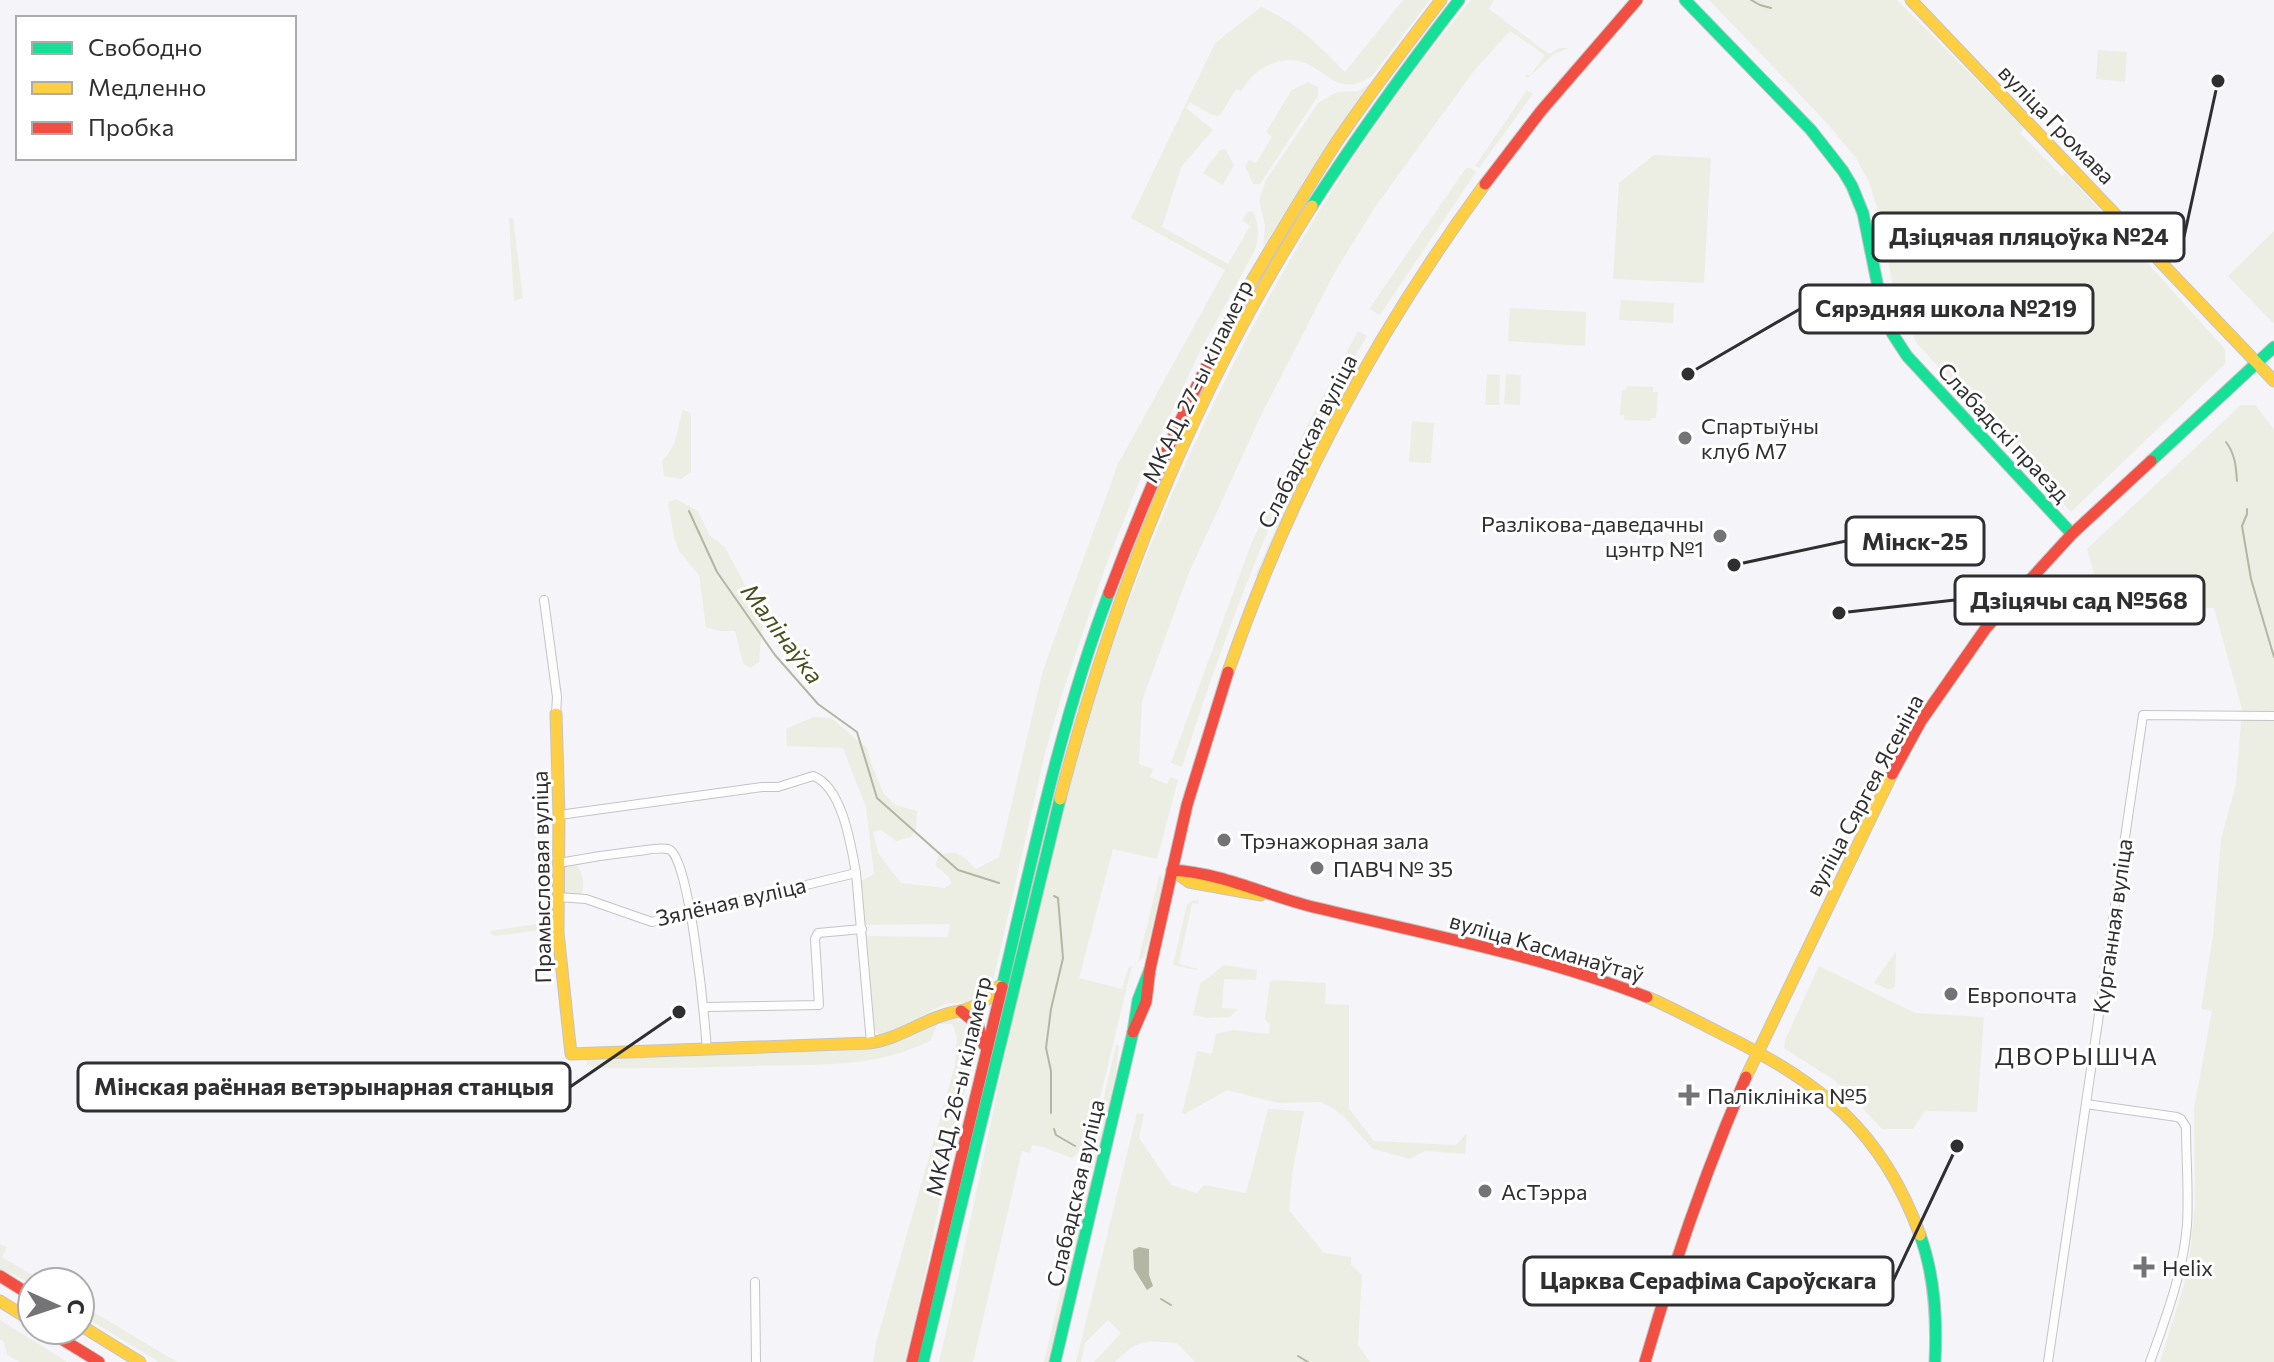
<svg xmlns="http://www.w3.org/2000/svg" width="2274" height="1362" font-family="Commissioner,sans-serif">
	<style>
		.green { fill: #eceee3 }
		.water { fill: #b2b6a3 }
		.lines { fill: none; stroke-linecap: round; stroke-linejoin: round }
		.stream { stroke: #b2b6a3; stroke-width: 2 }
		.street-casing { stroke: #c4c4c6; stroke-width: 10 }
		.fast-casing { stroke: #c4c4c6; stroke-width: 13 }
		.slow-casing { stroke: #c4c4c6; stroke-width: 13 }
		.jam-casing { stroke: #c4c4c6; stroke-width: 13 }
		.street { stroke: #fefdfe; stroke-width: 8 }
		.fast { stroke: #16e098; stroke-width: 11 }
		.slow { stroke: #ffcf43; stroke-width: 11 }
		.jam { stroke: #f24e42; stroke-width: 11 }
		.poi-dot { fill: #747477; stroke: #fff; stroke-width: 3 }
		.labels { text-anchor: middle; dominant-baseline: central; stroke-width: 6; stroke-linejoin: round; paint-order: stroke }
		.street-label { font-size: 22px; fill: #2f2f31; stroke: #fff }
		.poi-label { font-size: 22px; fill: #2f2f31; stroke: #fff; text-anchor: start }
		.water-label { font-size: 24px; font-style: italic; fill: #474e1c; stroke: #fff }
		.neighbourhood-label { font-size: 24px; letter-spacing: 2px; fill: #2f2f31; stroke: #fff }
		.leader { fill: none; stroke: #2f2f31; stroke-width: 3 }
		.callout-dot { fill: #2f2f31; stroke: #fff; stroke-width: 3 }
		.callout { fill: #fff; stroke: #2f2f31; stroke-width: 3 }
		.callout-label { font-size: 24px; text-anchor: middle; font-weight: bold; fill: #2f2f31 }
	</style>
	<rect width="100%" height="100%" fill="#f5f4f8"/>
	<!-- green -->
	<g class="green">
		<path d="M1403 0H1430L1373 75C1329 107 1321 46 1274 63 1258 69 1251 76 1241 91L1236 89 1223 111 1218 116 1210 114 1190 102 1186 108 1213 130 1181 167 1162 227 1228 264 1250 226 1242 221 1247 212 1252 211C1260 223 1259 237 1255 250L1199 353 1136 489 1105 568 1064 688 1045 753 992 986C979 1010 961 998 941 1006 924 1013 907 1026 891 1036L882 1037 874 1029 866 936 948 937 950 924 865 925 861 881 874 874 866 807 843 748 787 746 786 729 813 717 831 718 867 748 872 766 884 794 895 805 917 811 916 829 911 837 896 841 881 830 873 832 878 853 901 883 945 888 952 883 948 876 935 865 939 856C959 848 962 856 976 869L999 857 1043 670 1118 464 1225 270 1131 218 1215 43 1261 7C1296 22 1319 45 1345 72Z"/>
		<path d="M1471 0H1494L1489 9 1549 54 1559 48H1569L1554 54 1529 77 1527 78 1525 74 1530 76 1545 55 1510 31 1473 72 1373 210 1335 272 1262 413 1188 575 1142 701 1139 764 1153 769 1150 777 1167 784 1170 777 1178 780 1157 859 1113 849 1079 978 1122 989 1128 968 1132 966 1089 1143 1072 1158 1043 1147 1032 1145 1030 1153 1022 1151 973 1362H939C965 1251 987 1139 1011 1028 1023 974 1034 921 1048 868 1072 780 1095 690 1127 605 1210 387 1321 180 1471 0Z"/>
		<polygon points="1709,0 1897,0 2024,128 2020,133 2062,176 2066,173 2225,349 2225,364 2071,512 1916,342 1894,293 1881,220 1869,182 1856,158 1825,121"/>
		<polygon points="2098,50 2127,52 2125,82 2096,79"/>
		<polygon points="1308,82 1318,87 1318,96 1260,184 1253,184 1245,166 1249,160 1256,163 1272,137 1266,132 1292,90"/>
		<polygon points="1371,83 1309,173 1263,248 1265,225 1259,201 1266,180 1318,103 1337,92 1358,91"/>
		<polygon points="1527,90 1533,94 1479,168 1475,166"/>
		<polygon points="1225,149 1234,165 1223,185 1203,173 1220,150"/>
		<polygon points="1654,155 1711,158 1704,283 1613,279 1619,183"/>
		<polygon points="1466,168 1471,168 1476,172 1380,315 1369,309"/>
		<polygon points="509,218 513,218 523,298 514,301"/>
		<polygon points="2274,231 2274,322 2273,323 2228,276"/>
		<polygon points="1621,300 1674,303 1673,323 1619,320"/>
		<polygon points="1510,308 1586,312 1585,346 1508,341"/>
		<path d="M1358 331 1367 336C1285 470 1230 618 1182 767L1171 763 1251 544 1307 426Z"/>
		<polygon points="1487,374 1500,375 1499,405 1485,405"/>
		<polygon points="1506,374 1521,375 1520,405 1504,404"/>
		<polygon points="1627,386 1653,387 1653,392 1658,392 1656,418 1651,418 1651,421 1624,420 1624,415 1620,415 1622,390 1626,390"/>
		<polygon points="2241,405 2255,405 2274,429 2274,1362 2160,1362 2184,1285 2189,1261 2195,1204 2194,1108 2212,1011 2201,1009 2213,936 2221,839 2236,784 2242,709 2214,608 2103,605 2087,549"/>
		<path d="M683 410 691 413V472L681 479 664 476 662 461C681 441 675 432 683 410Z"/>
		<polygon points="1332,411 1325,432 1259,576 1255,576 1304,462"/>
		<polygon points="1412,421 1434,423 1431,463 1409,462"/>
		<polygon points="676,499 698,511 709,535 725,547 749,593 762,627 759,662 750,668 743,663 735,631 719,631 706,627 699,575 679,551 674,537 668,502"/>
		<path d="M573 863C582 867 585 884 582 893L578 896 560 893 563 864Z"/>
		<polygon points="1160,873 1163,882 1145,956 1138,962"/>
		<polygon points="550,900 553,900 554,924 550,929 494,936 491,934 490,931 550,922"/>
		<polygon points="1194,900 1199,901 1198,904 1192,903 1179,964 1198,969 1197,970 1173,965 1187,904"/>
		<polygon points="1896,951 1895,986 1890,990 1874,983"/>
		<polygon points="1224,965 1257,970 1256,980 1224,979 1222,1008 1238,1009 1230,1017 1207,1018 1193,1015 1200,984"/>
		<polygon points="1819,966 1915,1013 1984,1017 1977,1112 1925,1111 1913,1129 1882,1129 1859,1104 1834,1080 1784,1048 1785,1040"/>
		<polygon points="1273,980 1326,983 1325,1004 1349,1005 1349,1109 1374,1141 1456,1145 1467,1133 1465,1154 1425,1151 1410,1159 1373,1149 1343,1116 1331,1107 1320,1102 1278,1103 1227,1090 1185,1114 1182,1113 1197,1051 1212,1054 1216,1034 1233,1030 1269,1034 1270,1025 1265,1019 1270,982"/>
		<path d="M946 1018C962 1019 976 1026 976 1044L947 1166 923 1285 905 1362H873L876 1343 955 1065 957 1036 952 1024H937L931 1040C876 1069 817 1064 756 1066 702 1067 649 1069 595 1068L587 1065V1059L850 1049Z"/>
		<polygon points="1116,1045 1119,1046 1116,1073 1095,1165 1092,1170 1087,1171"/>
		<path d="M1268 1109 1304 1111 1292 1175 1289 1210 1324 1253 1351 1257V1265L1362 1275 1358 1345 1370 1362H1195L1177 1343C1143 1341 1140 1338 1115 1362H1094L1121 1333 1108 1320 1085 1343 1081 1362H1076L1137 1113 1144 1114 1139 1138 1171 1185 1197 1193 1204 1185 1246 1193Z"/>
		<polygon points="1087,1179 1092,1182 1052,1362 1044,1362"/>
		<polygon points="0,1244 7,1247 2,1257 44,1282 32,1282 32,1285 14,1274 6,1274 0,1270"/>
		<polygon points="80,1304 177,1362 159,1362 80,1314"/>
		<polygon points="0,1320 67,1362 20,1362 7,1355 4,1342 0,1339"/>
	</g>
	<!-- water -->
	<polygon class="water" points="1139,1247 1149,1249 1149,1275 1153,1286 1147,1290 1134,1269 1133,1250"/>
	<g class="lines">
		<!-- stream -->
		<g class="stream">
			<polyline points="1751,0 1760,5 1771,8"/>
			<path d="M2226 442C2235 454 2236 466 2237 481"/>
			<polyline points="2247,509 2247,514 2242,526 2251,579 2274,657"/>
			<polyline points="689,511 717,572 775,655 818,704 857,732 877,798 958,870 999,883"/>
			<polyline points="1051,1113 1051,1071 1046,1048 1051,1009 1063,958 1058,898 1054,896"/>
			<polyline points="1054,1129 1056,1135 1075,1146"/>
			<polyline points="1161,1299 1171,1305"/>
			<polyline points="1298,1356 1308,1362"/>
		</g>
		<defs>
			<g id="street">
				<polyline points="544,600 557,697 556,714"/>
				<path d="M559 863C585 858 611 854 638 851 647 850 659 847 668 849 690 853 705 1024 707 1050"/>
				<polyline points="856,873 871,1043"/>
				<path d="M557 897 586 899 652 922 856 873C851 845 842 786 813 776L778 787H762L559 815"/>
				<polyline points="704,1007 819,1005 815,939 818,933 862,929"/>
				<path d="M2086 1104 2177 1117 2181 1119 2186 1127C2186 1159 2189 1193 2187 1225 2183 1273 2166 1317 2150 1362"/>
				<polyline points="755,1282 756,1362"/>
				<polyline points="2048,1362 2143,715 2274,716"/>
			</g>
			<g id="fast">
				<polyline points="1685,0 1811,130 1843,171 1852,186 1863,213 1882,307 1892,333 1907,356 2072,534"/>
				<path d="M1312 206C1358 135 1407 67 1459 0"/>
				<polyline points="2151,461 2274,347"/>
				<path d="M1002 987C1033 855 1061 720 1109 593"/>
				<path d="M1920 1235C1935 1276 1937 1319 1935 1362"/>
				<polyline points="923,1362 1060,799"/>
				<polyline points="1055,1362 1133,1032 1138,1000 1150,969"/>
			</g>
			<g id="slow">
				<polyline points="1911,0 2274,381"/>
				<path d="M1247 289C1276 240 1305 191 1336 143 1369 94 1405 47 1441 0"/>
				<path d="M1228 672C1290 493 1373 337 1485 184"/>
				<path d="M556 714 559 815 558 933 571 1054 869 1043C902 1039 928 1015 961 1011"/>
				<path d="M1060 799C1114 591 1196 388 1312 206"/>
				<polyline points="1172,870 1189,882 1261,895"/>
				<path d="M1647 997C1673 1008 1698 1022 1724 1035 1821 1083 1882 1130 1920 1235"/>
				<polyline points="961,1011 983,1003 999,986"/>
				<polyline points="1746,1077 1892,774"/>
				<polyline points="0,1301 32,1321"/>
				<polyline points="80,1325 140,1362"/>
			</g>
			<g id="jam">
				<polyline points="1485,184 1541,111 1637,0"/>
				<path d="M1109 593C1148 489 1193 386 1247 289"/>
				<polyline points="1892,774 1921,721 1986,628 2072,534 2151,461"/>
				<path d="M1172 870C1222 873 1265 895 1313 907 1425 934 1539 955 1647 997"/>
				<polyline points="961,1011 978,1025 984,1045"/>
				<polyline points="1133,1032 1146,1002 1150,969 1187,805 1228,672"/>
				<polyline points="0,1276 32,1296"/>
				<polyline points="47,1330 99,1362"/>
				<polyline points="912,1362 1002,987"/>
				<path d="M1645 1362C1673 1265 1706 1170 1746 1077"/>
			</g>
		</defs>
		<!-- street casing -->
		<use href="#street" class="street-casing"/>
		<!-- fast casing -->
		<use href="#fast" class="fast-casing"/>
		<!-- slow casing -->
		<use href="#slow" class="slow-casing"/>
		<!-- jam casing -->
		<use href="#jam" class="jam-casing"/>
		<!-- street -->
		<use href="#street" class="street"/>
		<!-- fast -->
		<use href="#fast" class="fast"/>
		<!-- slow -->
		<use href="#slow" class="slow"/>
		<!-- jam -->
		<use href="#jam" class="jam"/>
	</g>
	<!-- markers -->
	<g class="poi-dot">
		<circle cx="1685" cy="438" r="8"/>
		<circle cx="1720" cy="536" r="8"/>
		<circle cx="1224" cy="840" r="8"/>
		<circle cx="1317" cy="868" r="8"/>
		<circle cx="1951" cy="994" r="8"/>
		<path d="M1685 1083h8v8h8v8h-8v8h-8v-8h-8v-8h8z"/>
		<circle cx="1485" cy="1191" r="8"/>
		<path d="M2140 1255h8v8h8v8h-8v8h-8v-8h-8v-8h8z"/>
	</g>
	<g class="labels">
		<!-- street labels -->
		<g class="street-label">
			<text transform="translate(2057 124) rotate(46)">вуліца Громава</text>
			<text transform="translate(1197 381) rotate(-64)">МКАД, 27-ы кіламетр</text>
			<text transform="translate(2004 432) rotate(47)">Слабадскі праезд</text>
			<text transform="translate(1307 441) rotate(-63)">Слабадская вуліца</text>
			<text transform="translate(1864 795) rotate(-62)">вуліца Сяргея Ясеніна</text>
			<text transform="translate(541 877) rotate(-91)">Прамысловая вуліца</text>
			<text transform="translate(731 901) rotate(-13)">Зялёная вуліца</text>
			<text transform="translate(2112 926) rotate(-82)">Курганная вуліца</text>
			<text transform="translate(1547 947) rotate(16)">вуліца Касманаўтаў</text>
			<text transform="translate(958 1086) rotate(-77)">МКАД, 26-ы кіламетр</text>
			<text transform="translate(1075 1193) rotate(-77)">Слабадская вуліца</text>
		</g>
		<!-- poi labels -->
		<g class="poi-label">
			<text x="1701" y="425">Спартыўны<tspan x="1701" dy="25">клуб М7</tspan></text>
			<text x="1704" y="523" text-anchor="end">Разлікова-даведачны<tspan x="1704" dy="25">цэнтр №1</tspan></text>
			<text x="1240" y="840">Трэнажорная зала</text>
			<text x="1333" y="868">ПАВЧ № 35</text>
			<text x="1967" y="994">Европочта</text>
			<text x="1707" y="1095">Паліклініка №5</text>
			<text x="1501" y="1191">АсТэрра</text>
			<text x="2162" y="1267">Helix</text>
		</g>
		<!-- water labels -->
		<g class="water-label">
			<text transform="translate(783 633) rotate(53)">Малінаўка</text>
		</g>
		<!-- neighbourhood labels -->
		<g class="neighbourhood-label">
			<text x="2077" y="1055">ДВОРЫШЧА</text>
		</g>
	</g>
	<!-- callouts -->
	<path class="leader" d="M2218 81L2184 237M1688 374L1800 309M1734 565L1846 541M1839 613L1955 600M679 1012L570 1087M1957 1146L1893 1281"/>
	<g class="callout-dot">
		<circle cx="2218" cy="81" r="8"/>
		<circle cx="1688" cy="374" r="8"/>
		<circle cx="1734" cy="565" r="8"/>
		<circle cx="1839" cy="613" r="8"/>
		<circle cx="679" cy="1012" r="8"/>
		<circle cx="1957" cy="1146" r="8"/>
	</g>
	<g class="callout">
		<rect x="1873" y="213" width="311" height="48" rx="8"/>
		<rect x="1800" y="285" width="293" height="48" rx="8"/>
		<rect x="1846" y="517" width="138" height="48" rx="8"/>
		<rect x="1955" y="576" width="249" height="48" rx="8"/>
		<rect x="78" y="1063" width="492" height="48" rx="8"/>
		<rect x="1524" y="1257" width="369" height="48" rx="8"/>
	</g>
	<g class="callout-label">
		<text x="2029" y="245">Дзіцячая пляцоўка №24</text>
		<text x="1946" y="317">Сярэдняя школа №219</text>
		<text x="1915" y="550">Мінск-25</text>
		<text x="2079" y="609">Дзіцячы сад №568</text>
		<text x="324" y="1095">Мінская раённая ветэрынарная станцыя</text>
		<text x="1708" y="1289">Царква Серафіма Сароўскага</text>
	</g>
	<!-- legend -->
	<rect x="16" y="16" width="280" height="144" fill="#ffffff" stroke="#acacad" stroke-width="2"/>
	<rect x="32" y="42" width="40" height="12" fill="#16e098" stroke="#acacad" stroke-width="2"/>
	<text x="88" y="56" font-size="24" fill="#2f2f31">Свободно</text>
	<rect x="32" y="82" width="40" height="12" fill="#ffcf43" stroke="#acacad" stroke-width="2"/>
	<text x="88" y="96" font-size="24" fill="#2f2f31">Медленно</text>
	<rect x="32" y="122" width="40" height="12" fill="#f24e42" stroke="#acacad" stroke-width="2"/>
	<text x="88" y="136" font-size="24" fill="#2f2f31">Пробка</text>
	<!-- north arrow -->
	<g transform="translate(56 1306) rotate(93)"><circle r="38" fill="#ffffff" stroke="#acacad" stroke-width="2"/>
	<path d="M0-6L14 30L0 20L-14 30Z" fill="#747477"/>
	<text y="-12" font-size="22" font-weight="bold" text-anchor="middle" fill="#2f2f31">С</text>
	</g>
</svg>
